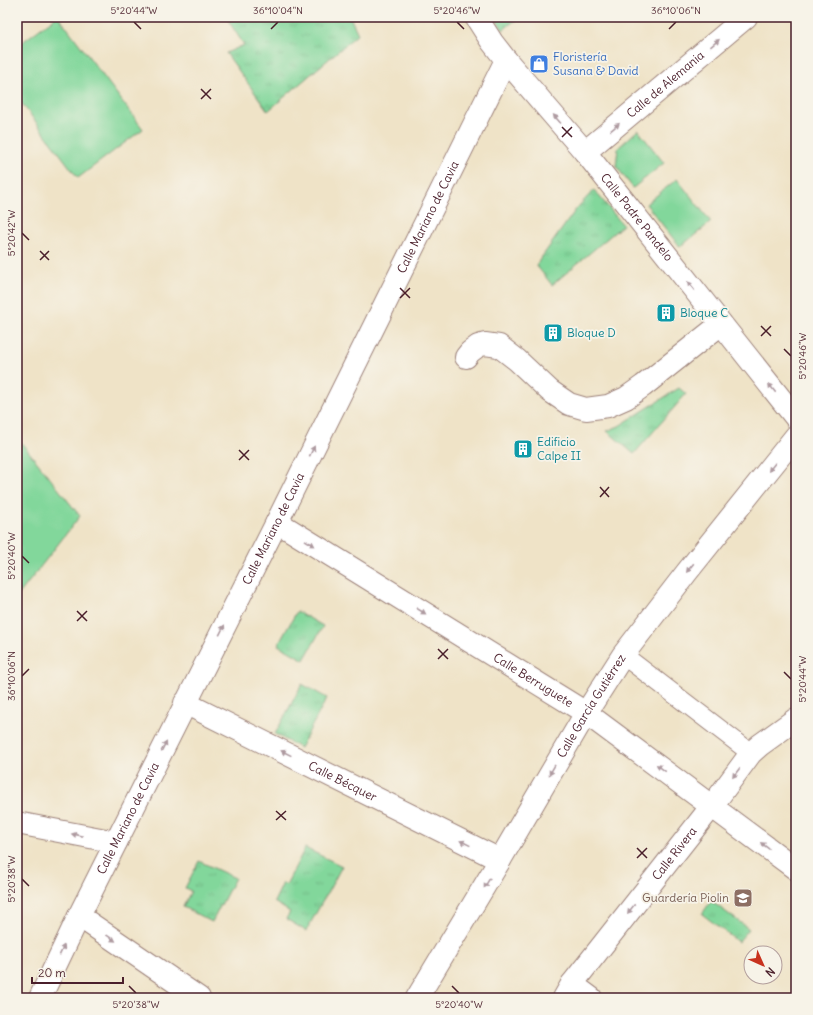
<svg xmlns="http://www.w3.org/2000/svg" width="813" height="1015" font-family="Delius,sans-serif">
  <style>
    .grass { fill: url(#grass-tufts); stroke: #667b63 }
    .garden { fill: #82d79b; stroke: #667b63 }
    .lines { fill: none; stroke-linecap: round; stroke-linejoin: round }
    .pedestrian-casing { stroke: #9c8179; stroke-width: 20 }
    .minor-casing { stroke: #9c8179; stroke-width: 24 }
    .tertiary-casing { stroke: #9c8179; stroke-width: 24 }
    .pedestrian { stroke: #fff; stroke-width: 18 }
    .minor { stroke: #fff; stroke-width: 22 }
    .tertiary { stroke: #fff; stroke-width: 22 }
    .oneway { fill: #ae9aa0 }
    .ticks { fill: none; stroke: #4a1f2b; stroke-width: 1.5 }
    .labels { text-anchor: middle; stroke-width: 3.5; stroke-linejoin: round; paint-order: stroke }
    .shop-label { font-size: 12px; fill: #366cbe; stroke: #f7f3e8; text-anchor: start }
    .street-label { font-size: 12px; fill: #4a1f2b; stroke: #f7f3e8 }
    .culture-label { font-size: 12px; fill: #0d838f; stroke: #f7f3e8; text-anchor: start }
    .education-label { font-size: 12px; fill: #785e54; stroke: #f7f3e8; text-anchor: end }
    .neatline { fill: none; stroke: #4a1f2b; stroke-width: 1.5 }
    .ticks-label { font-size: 10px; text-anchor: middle; fill: #4a1f2b }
  </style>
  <defs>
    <pattern id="grass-tufts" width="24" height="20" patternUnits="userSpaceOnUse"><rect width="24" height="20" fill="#82d79b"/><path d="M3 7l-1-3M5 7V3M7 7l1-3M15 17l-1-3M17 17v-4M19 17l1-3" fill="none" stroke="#72b886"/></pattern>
  </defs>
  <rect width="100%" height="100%" fill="#f7f3e8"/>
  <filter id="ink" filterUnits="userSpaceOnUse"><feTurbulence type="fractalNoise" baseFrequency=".025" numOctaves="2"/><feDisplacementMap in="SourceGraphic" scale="8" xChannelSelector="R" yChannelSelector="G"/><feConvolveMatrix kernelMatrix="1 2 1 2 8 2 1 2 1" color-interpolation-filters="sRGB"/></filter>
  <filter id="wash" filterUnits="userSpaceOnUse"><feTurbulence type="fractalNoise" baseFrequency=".012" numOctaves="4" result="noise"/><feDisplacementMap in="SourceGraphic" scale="16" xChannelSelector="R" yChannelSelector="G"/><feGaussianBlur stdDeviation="0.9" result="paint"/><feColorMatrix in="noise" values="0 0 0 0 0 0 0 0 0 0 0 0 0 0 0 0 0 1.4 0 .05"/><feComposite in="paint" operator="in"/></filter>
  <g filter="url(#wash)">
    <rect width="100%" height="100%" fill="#efe3c7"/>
    <!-- grass -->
    <path class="grass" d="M226,17H350L358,34L268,111L226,53L244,45Z
      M494,17H519L503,30Z
      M594,190L623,225L552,285L536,265L577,208Z
      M679,388L686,394L634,454L607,431L619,426Z
      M297,611L323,626L304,660L278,645Z
      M302,684L327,698L300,748L275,734Z
      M305,848L342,866L329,890L306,931L286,919L290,912L274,902L283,883L286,885Z
      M199,861L235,878L212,922L183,907L191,891L185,888Z
      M711,901L749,929L738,942L702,914Z"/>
    <!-- garden -->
    <path class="garden" d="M56,17H59L143,129L78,178L17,97V46Z
      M638,130L664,163L633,188L616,166L618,148Z
      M677,179L711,222L680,247L646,204Z
      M17,437L80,516L17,597Z"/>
  </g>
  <g filter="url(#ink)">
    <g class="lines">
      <defs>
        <path id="pedestrian" d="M623,655L751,753"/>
        <g id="minor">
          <path id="s1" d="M585,152L746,17"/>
          <path d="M466,357L470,352L478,346L485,344L499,346L517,360L550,391L569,404L586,409L608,406L626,398L643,386L721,324"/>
          <path id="s2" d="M277,522L586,713L796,869"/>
          <path id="s3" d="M185,703L500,860"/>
          <path d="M17,823L116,842"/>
          <path d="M79,916L199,998"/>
          <path d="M572,984L591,998"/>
          <path id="s4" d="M40,998L79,916L277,522L506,60"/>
          <path id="s5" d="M417,998L500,860L586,713L623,655L687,572L796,436"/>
          <path id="s6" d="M564,998L572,984L712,806L751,753L760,745L796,719"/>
        </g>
        <g id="tertiary">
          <path id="s7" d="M476,17L492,42L506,60L585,152L796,418"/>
        </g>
      </defs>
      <!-- pedestrian casing -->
      <use href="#pedestrian" class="pedestrian-casing"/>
      <!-- minor casing -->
      <use href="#minor" class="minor-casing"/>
      <!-- tertiary casing -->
      <use href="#tertiary" class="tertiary-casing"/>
      <!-- pedestrian -->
      <use href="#pedestrian" class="pedestrian"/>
      <!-- minor -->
      <use href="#minor" class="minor"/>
      <!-- tertiary -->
      <use href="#tertiary" class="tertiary"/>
    </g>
    <!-- one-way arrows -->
    <defs><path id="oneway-solid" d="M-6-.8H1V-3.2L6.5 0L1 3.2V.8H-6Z"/></defs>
    <g class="oneway">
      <use href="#oneway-solid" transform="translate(715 43) rotate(-40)"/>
      <use href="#oneway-solid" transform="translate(557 119) rotate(-131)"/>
      <use href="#oneway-solid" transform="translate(615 127) rotate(-40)"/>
      <use href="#oneway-solid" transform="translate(691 286) rotate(-128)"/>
      <use href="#oneway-solid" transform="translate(772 388) rotate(-128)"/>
      <use href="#oneway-solid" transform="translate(312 451) rotate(-64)"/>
      <use href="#oneway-solid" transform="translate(772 467) rotate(129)"/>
      <use href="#oneway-solid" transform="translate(310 543) rotate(32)"/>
      <use href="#oneway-solid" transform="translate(690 568) rotate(129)"/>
      <use href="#oneway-solid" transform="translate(421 611) rotate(32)"/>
      <use href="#oneway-solid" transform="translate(222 630) rotate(-63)"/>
      <use href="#oneway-solid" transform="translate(164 746) rotate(-63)"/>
      <use href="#oneway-solid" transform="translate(286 753) rotate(-154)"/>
      <use href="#oneway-solid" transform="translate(661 768) rotate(-143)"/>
      <use href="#oneway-solid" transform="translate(552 770) rotate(120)"/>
      <use href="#oneway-solid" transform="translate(736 773) rotate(127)"/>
      <use href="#oneway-solid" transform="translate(77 835) rotate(-168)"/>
      <use href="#oneway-solid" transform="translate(465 843) rotate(-154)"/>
      <use href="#oneway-solid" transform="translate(765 846) rotate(-143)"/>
      <use href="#oneway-solid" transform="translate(487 883) rotate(121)"/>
      <use href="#oneway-solid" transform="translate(631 909) rotate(128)"/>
      <use href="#oneway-solid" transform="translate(111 938) rotate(34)"/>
      <use href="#oneway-solid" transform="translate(62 950) rotate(-65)"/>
    </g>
  </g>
  <!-- ticks -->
  <path class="ticks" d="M134,22L141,29M457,22L464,29M271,29L278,22M669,29L676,22M201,89L211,99M201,99L211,89M562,127L572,137M562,137L572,127M22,233L29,240M40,251L49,260M40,260L49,251M400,288L410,298M400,298L410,288M761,326L771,336M761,336L771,326M784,349L791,356M239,450L249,460M239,460L249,450M600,487L609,497M600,497L609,487M22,556L29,563M77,611L87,621M77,621L87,611M438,649L448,659M438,659L448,649M784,672L791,679M22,676L29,669M276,811L286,820M276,820L286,811M637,848L647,858M637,858L647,848M22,879L29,886M129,986L136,993M452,986L459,993"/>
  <!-- icons -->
  <defs>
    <symbol id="shop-square" viewBox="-11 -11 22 22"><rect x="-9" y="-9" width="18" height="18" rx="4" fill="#3f7fe0" stroke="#f7f3e8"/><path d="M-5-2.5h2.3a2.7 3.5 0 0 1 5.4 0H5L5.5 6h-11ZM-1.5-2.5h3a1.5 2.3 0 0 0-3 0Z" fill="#fff"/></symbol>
    <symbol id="building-square" viewBox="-11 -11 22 22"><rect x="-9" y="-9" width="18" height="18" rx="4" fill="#0f9aa8" stroke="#f7f3e8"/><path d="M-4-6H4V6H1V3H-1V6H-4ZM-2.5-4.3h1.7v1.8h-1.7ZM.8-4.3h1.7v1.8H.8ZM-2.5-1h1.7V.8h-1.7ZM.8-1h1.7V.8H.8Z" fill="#fff"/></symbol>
    <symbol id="school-square" viewBox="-11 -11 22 22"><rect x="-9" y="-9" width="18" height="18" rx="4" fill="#8d6e63" stroke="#f7f3e8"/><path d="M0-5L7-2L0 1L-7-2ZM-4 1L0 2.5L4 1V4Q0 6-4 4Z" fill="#fff"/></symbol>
  </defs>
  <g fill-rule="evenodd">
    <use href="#shop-square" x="528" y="53" width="22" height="22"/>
    <use href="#building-square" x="655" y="302" width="22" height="22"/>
    <use href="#building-square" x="542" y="322" width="22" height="22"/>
    <use href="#building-square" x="512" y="438" width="22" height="22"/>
    <use href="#school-square" x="732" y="887" width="22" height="22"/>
  </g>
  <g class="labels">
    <!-- shop labels -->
    <g class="shop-label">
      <text x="553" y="61">Floristería<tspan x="553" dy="14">Susana &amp; David</tspan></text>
    </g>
    <!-- street labels -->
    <g class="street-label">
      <text dy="4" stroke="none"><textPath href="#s1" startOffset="105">Calle de Alemania</textPath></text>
      <text dy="4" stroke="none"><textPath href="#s7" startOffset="257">Calle Padre Pandelo</textPath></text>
      <text dy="4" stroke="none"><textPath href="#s4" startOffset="872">Calle Mariano de Cavia</textPath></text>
      <text dy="4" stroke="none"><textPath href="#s4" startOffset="524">Calle Mariano de Cavia</textPath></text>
      <text dy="4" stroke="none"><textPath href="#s2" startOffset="301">Calle Berruguete</textPath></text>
      <text dy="4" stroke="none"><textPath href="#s5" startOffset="340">Calle García Gutiérrez</textPath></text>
      <text dy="4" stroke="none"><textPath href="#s3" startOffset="176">Calle Bécquer</textPath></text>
      <text dy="4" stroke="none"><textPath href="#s4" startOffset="200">Calle Mariano de Cavia</textPath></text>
      <text dy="4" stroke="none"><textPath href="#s6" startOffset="182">Calle Rivera</textPath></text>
    </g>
    <!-- culture labels -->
    <g class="culture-label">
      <text x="680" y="317">Bloque C</text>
      <text x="567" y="337">Bloque D</text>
      <text x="537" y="446">Edificio<tspan x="537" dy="14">Calpe II</tspan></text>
    </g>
    <!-- education labels -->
    <g class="education-label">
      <text x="729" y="902">Guardería Piolin</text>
    </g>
  </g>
  <!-- margin -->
  <rect width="813" height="1015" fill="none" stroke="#f7f3e8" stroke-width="44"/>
  <!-- north arrow -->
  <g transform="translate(763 965) rotate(135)"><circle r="19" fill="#f7f3e8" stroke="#b29e9c"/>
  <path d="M0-3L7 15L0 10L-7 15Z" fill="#c8321e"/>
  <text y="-6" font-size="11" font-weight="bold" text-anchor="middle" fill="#4a1f2b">N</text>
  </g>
  <!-- scale -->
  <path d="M32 977v6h91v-6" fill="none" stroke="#4a1f2b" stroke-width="2"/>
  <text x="38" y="977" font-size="12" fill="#4a1f2b" stroke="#f7f3e8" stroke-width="3" paint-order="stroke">20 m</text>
  <rect x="22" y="22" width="769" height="971" class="neatline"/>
  <g class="ticks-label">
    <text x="134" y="14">5°20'44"W</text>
    <text x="278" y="14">36°10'04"N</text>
    <text x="457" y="14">5°20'46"W</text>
    <text x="676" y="14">36°10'06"N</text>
    <text transform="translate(11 233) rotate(-90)" y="4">5°20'42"W</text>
    <text transform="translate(802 356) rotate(-90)" y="4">5°20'46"W</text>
    <text transform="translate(11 556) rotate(-90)" y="4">5°20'40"W</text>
    <text transform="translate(11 676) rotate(-90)" y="4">36°10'06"N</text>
    <text transform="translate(802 679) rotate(-90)" y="4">5°20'44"W</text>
    <text transform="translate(11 879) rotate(-90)" y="4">5°20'38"W</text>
    <text x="136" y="1008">5°20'38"W</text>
    <text x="459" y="1008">5°20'40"W</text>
  </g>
</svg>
